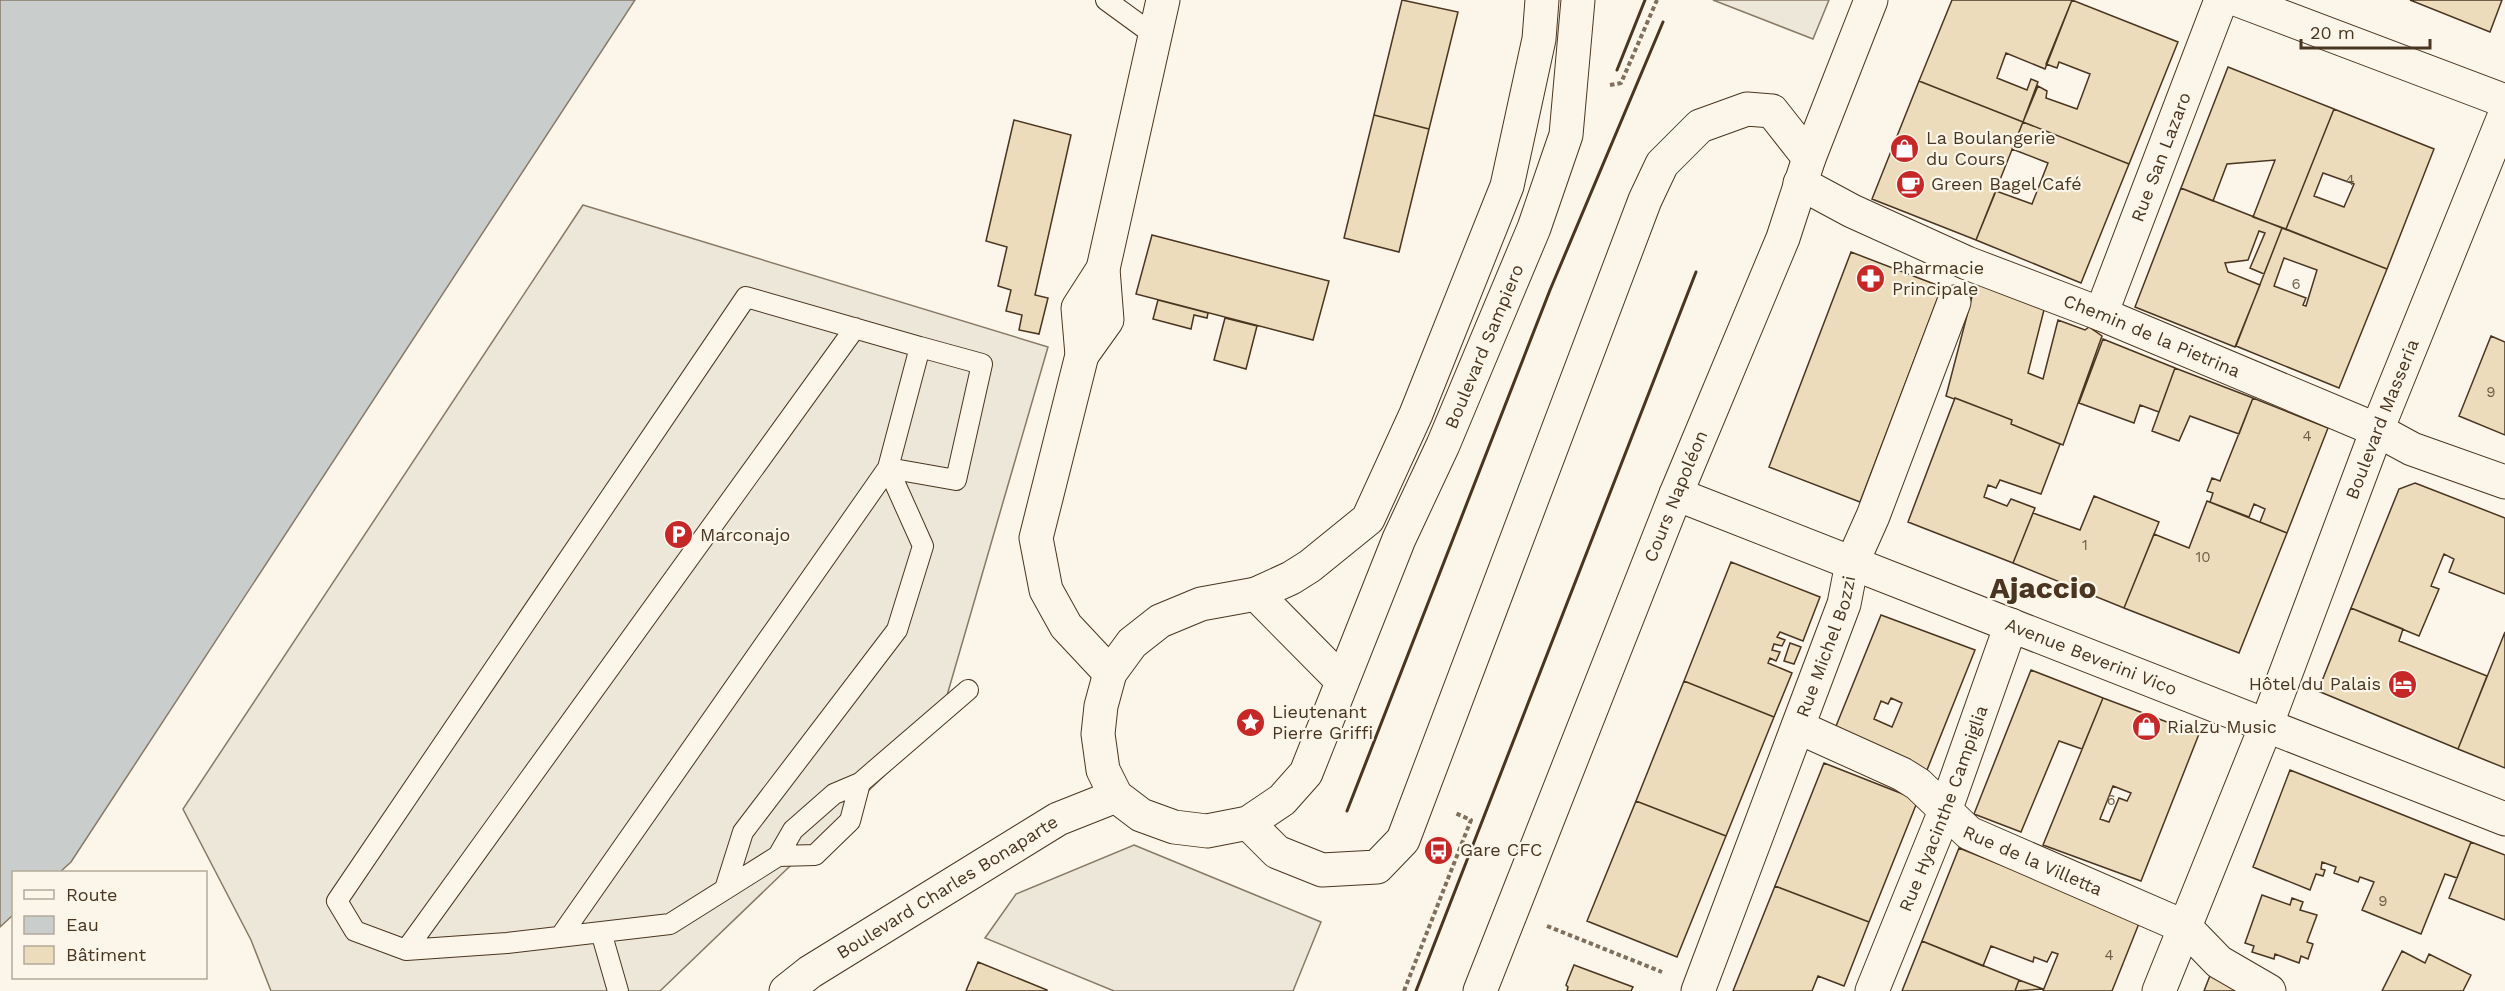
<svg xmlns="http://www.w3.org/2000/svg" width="2505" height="991" font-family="'Work Sans',sans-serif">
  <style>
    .parking { fill: #ede7d9; stroke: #887966; stroke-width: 1.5 }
    .water { fill: #c9cecd; stroke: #887966; stroke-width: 1.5 }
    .building { fill: #ecdcbc; stroke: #4a3520; stroke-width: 1.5; fill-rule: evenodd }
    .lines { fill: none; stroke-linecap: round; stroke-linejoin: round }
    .lane-casing { stroke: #4a3520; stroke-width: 22 }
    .street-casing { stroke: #4a3520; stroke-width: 35 }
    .secondary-casing { stroke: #4a3520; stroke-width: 35 }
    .primary-casing { stroke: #4a3520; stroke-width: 35 }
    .path { stroke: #7f6f5c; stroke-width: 4; stroke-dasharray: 4.5 3; stroke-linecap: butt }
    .lane { stroke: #fbf6e9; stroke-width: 20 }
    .street { stroke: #fbf6e9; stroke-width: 33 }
    .secondary { stroke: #fbf6e9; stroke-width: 33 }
    .primary { stroke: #fbf6e9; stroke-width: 33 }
    .wall { stroke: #4a3520; stroke-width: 3 }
    .labels { text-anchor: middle; stroke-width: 4.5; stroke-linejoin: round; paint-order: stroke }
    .number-label { font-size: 15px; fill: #725f47 }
    .poi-label { font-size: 18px; fill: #4a3520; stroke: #fbf6e9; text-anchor: start }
    .street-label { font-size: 18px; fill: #4a3520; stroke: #fbf6e9 }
    .town-label { font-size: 30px; font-weight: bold; fill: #4a3520; stroke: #fbf6e9 }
  </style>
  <rect width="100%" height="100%" fill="#fbf6e9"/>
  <!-- parking -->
  <path class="parking" d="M1713,0H1829L1813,39Z
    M583,205L1048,347L939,723L660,991H271L251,940L183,809Z
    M1134,845L1321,922L1293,991H1114L985,938L1016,894Z"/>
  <!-- water -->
  <path class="water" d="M0,0H635L71,862L60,872H14L13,915L0,927Z"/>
  <!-- building -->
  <path class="building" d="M1402,0L1458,12L1429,129L1374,115Z
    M1952,0H2072L2045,69L2006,53L1997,78L2027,90L2031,79L2038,82L2023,122L1919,81Z
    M2072,0L2178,42L2129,164L2023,122L2038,86L2047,91L2046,98L2077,109L2090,74L2059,62L2057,68L2046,64Z
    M2410,0H2502L2490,32Z
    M2228,67L2334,109L2286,229L2253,217L2275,160L2227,164L2213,201L2181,188Z
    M1919,81L2023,122L1976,240L1872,199Z
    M2334,109L2434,149L2387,269L2286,229ZM2323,173L2354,184L2344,207L2314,196Z
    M1374,115L1429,129L1399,252L1344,238Z
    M1014,120L1071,135L1035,295L1048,298L1039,334L1019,330L1022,315L1006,311L1011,290L998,286L1007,247L986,241Z
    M2023,122L2129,164L2081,283L1976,240L1996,191L2032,204L2048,163L2012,149Z
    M2181,188L2282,228L2264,274L2250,268L2265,233L2259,231L2248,260L2225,263L2228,272L2260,285L2235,347L2135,307Z
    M2282,228L2387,269L2339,388L2236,346ZM2284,258L2317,270L2306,306L2303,305L2306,298L2274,286Z
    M1152,235L1329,281L1313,340L1136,294Z
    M1851,252L1942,287L1860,502L1769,467Z
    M1976,281L2045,306L2028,373L2043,379L2058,320L2085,330L2089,327L2102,336L2063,445L2011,424L2012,420L1955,398L1954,399L1946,396Z
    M1158,300L1208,313L1207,318L1194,315L1191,329L1153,319Z
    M1225,318L1257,326L1246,369L1214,360Z
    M2491,336L2505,342V435L2459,416Z
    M2103,339L2175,368L2159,412L2140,405L2134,423L2079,403Z
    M2175,368L2253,398L2239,434L2190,416L2179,441L2152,431Z
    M1955,398L2012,420L2011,424L2060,444L2041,494L2000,480L1996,488L1988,485L1984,497L2007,506L2011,499L2035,508L2013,563L1908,522Z
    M2253,398L2328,428L2287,533L2260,522L2265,509L2254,504L2249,517L2210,502L2213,493L2207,491L2212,478L2220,481Z
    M2415,483L2505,518V594L2449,572L2454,559L2444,554L2431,586L2439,589L2419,636L2351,608L2399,489Z
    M2094,496L2159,522L2124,608L2013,563L2033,513L2080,530Z
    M2207,501L2287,533L2239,653L2124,608L2154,534L2189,548Z
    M1731,562L1820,597L1803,641L1780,632L1777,637L1785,640L1782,646L1774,644L1772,650L1780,652L1776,661L1770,658L1768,663L1792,673L1774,717L1684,681Z
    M2351,608L2403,629L2399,641L2487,676L2458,749L2318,691Z
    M1881,615L1975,650L1927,770L1832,736ZM1891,698L1902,703L1892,727L1874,719L1881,701L1888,704Z
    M2505,632V768L2458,749Z
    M1790,643L1801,647L1794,664L1784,661Z
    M2031,670L2103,698L2082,749L2059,741L2021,832L1974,814Z
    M1684,681L1774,717L1726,836L1636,801Z
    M2103,698L2199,734L2141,881L2043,845ZM2113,786L2131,793L2127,801L2119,798L2109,822L2100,819Z
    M1824,763L1918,800L1869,922L1775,886Z
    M2290,770L2471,842L2457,878L2445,874L2421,934L2362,910L2374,882L2360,877L2358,882L2334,873L2336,867L2322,862L2321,869L2325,870L2323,876L2316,874L2310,890L2253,867Z
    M1636,801L1726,836L1677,957L1587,921Z
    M2471,842L2505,855V920L2449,898Z
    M1959,848L2140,921L2112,991H2043L2058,954L2052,952L2047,962L2034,957L2033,962L1991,946L1983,966L1922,941Z
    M1775,886L1869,922L1844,986L1818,976L1812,991H1733Z
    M2262,895L2290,905L2292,898L2303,902L2300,910L2317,915L2307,942L2313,944L2308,959L2301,956L2299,963L2275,954L2274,959L2252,952L2254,946L2245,943Z
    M1922,941L2019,980L2015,991H1902Z
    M2402,951L2425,963L2429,954L2471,975L2463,991H2382Z
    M978,962L1047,990V991H966Z
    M1574,965L1633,987L1631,991H1567L1568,987L1566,985Z
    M2211,973L2241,991H2204Z
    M2019,980L2043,989L2015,991Z"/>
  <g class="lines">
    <defs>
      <path id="lane" d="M1106,0L1154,35
        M888,468L956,480L982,364L920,347
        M778,856L815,855L850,821L860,783
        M725,889L743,832L897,630L923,546L888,468
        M601,932L618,991
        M560,937L888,468L920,347L746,297L337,901L355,931L406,950L507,943L670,924L778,856L793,830L834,794L860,783L968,690
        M406,950L855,328"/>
      <g id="street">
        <path d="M2238,0L2505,101"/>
        <path id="s1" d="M1800,183L1852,211L1967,263L2101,314L2377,430L2412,449L2505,482"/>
        <path d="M1103,269L1078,308L1082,355L1036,538L1046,590L1066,626L1110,673"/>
        <path id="s2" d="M2101,314L2221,0"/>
        <path d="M1082,355L1107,320L1103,269L1163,0"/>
        <path id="s3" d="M2266,726L2377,430L2505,114"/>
        <path id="s4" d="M1798,727L1902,774L1918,784L1969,833L2185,927L2219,962L2269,991"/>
        <path id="s5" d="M1698,991L1844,604L1852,563L1873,516L1954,302"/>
        <path id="s6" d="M1872,991L1945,811L2011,625"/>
      </g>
      <g id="secondary">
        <path id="s7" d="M1676,494L2505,819"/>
        <path d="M1248,823L1277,852L1322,870L1377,867L1403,840L1645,200L1662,164L1700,126L1747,109L1772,111L1809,158"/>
        <path d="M2159,991L2266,726"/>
      </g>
      <g id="primary">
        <path id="s8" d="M1542,0L1539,39L1507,186L1416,414L1368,519L1310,566L1291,578L1256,594L1201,604L1160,621L1132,643L1110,673L1101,706L1098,734L1103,770L1116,796L1141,815L1174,827L1207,831L1248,823L1282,800L1306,773L1399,539L1443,445L1534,228L1566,135L1578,0"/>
        <path d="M1256,594L1342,681"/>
        <path id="s9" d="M786,991L810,972L1058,819L1116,796"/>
        <path id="s10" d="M1480,991L1676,494L1783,238L1809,158L1871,0"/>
      </g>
    </defs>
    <!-- lane casing -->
    <use href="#lane" class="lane-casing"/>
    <!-- street casing -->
    <use href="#street" class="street-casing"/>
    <!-- secondary casing -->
    <use href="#secondary" class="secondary-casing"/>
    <!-- primary casing -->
    <use href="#primary" class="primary-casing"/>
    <!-- path -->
    <path class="path" d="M1610,85L1621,83L1657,0
      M1547,926L1662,972
      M1404,991L1471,820L1455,813"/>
    <!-- lane -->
    <use href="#lane" class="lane"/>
    <!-- street -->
    <use href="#street" class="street"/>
    <!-- secondary -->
    <use href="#secondary" class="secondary"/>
    <!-- primary -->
    <use href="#primary" class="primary"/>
    <!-- wall -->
    <path class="wall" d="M1617,70L1645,0
      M1347,811L1550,290L1663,22
      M1416,991L1696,272"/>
  </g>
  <!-- icons -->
  <defs>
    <symbol id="shop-disc" viewBox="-11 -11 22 22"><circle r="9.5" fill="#c62828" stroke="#fbf6e9"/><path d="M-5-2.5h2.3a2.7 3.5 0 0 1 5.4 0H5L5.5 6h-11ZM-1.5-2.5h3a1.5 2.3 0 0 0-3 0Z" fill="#fff"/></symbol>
    <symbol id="cafe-disc" viewBox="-11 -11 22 22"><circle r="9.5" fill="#c62828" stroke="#fbf6e9"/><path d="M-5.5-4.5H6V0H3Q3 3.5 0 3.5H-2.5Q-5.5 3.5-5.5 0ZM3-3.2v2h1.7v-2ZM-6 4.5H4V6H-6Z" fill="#fff"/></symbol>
    <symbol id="pharmacy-disc" viewBox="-11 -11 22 22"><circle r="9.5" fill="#c62828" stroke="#fbf6e9"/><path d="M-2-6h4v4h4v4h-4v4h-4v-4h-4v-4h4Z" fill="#fff"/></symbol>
    <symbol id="parking-disc" viewBox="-11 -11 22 22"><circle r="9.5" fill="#c62828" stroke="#fbf6e9"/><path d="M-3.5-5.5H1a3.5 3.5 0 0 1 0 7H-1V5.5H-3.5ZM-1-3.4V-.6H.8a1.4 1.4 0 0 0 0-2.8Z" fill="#fff"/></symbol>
    <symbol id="hotel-disc" viewBox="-11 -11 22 22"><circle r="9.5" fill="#c62828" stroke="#fbf6e9"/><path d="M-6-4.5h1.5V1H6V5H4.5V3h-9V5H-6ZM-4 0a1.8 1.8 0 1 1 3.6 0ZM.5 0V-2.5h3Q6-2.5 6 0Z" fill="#fff"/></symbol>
    <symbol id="sight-disc" viewBox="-11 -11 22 22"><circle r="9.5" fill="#c62828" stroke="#fbf6e9"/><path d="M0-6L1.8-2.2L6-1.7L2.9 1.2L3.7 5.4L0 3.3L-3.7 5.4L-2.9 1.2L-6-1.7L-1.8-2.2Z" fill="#fff"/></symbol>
    <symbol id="bus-disc" viewBox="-11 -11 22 22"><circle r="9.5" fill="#c62828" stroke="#fbf6e9"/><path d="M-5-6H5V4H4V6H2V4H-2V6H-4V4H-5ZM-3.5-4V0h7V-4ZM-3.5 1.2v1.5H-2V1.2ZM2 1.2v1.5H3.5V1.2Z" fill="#fff"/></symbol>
  </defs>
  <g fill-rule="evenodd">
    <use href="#shop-disc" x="1888" y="132" width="33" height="33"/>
    <use href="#cafe-disc" x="1894" y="168" width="33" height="33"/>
    <use href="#pharmacy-disc" x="1854" y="262" width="33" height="33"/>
    <use href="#parking-disc" x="662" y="518" width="33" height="33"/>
    <use href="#hotel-disc" x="2386" y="668" width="33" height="33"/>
    <use href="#sight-disc" x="1234" y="706" width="33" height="33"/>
    <use href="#shop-disc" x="2130" y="710" width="33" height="33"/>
    <use href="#bus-disc" x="1422" y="834" width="33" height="33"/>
  </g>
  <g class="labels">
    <!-- number labels -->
    <g class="number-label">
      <text x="2350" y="185">4</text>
      <text x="2296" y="289">6</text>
      <text x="2491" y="397">9</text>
      <text x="2307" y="441">4</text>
      <text x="2085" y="550">1</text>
      <text x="2203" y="562">10</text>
      <text x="2111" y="805">6</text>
      <text x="2383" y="906">9</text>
      <text x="2109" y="960">4</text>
    </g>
    <!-- poi labels -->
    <g class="poi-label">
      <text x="1926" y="144">La Boulangerie<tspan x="1926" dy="21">du Cours</tspan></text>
      <text x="1931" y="190">Green Bagel Café</text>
      <text x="1892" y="274">Pharmacie<tspan x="1892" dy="21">Principale</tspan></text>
      <text x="700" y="541">Marconajo</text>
      <text x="2381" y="690" text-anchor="end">Hôtel du Palais</text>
      <text x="1272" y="718">Lieutenant<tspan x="1272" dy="21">Pierre Griffi</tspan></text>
      <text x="2167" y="733">Rialzu Music</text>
      <text x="1460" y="856">Gare CFC</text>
    </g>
    <!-- street labels -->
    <g class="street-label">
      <text dy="6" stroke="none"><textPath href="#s2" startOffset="168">Rue San Lazaro</textPath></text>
      <text dy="6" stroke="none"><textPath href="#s1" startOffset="384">Chemin de la Pietrina</textPath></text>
      <text dy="6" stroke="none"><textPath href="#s8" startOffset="1668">Boulevard Sampiero</textPath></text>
      <text dy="6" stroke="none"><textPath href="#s3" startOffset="328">Boulevard Masseria</textPath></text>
      <text dy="6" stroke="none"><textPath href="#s10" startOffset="532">Cours Napoléon</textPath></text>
      <text dy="6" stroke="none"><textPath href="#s5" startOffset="368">Rue Michel Bozzi</textPath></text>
      <text dy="6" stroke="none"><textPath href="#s7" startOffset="446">Avenue Beverini Vico</textPath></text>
      <text dy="6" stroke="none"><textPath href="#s6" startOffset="196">Rue Hyacinthe Campiglia</textPath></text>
      <text dy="6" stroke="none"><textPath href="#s4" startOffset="273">Rue de la Villetta</textPath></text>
      <text dy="6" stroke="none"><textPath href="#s9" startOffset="192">Boulevard Charles Bonaparte</textPath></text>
    </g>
    <!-- town labels -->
    <g class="town-label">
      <text x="2043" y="598">Ajaccio</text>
    </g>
  </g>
  <!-- legend -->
  <rect x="12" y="871" width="195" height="108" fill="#fbf6e9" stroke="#b4a999" stroke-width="1.5"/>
  <rect x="24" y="890" width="30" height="9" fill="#fbf6e9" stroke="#b4a999" stroke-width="1.5"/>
  <text x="66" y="901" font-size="18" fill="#4a3520">Route</text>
  <rect x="24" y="916" width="30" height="18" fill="#c9cecd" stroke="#b4a999" stroke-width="1.5"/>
  <text x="66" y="931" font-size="18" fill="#4a3520">Eau</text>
  <rect x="24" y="946" width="30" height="18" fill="#ecdcbc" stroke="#b4a999" stroke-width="1.5"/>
  <text x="66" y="961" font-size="18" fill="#4a3520">Bâtiment</text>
  <!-- scale -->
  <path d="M2301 39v9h129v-9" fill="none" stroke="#4a3520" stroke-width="3"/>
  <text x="2310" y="39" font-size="18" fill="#4a3520" stroke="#fbf6e9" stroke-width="4.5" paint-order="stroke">20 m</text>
</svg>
